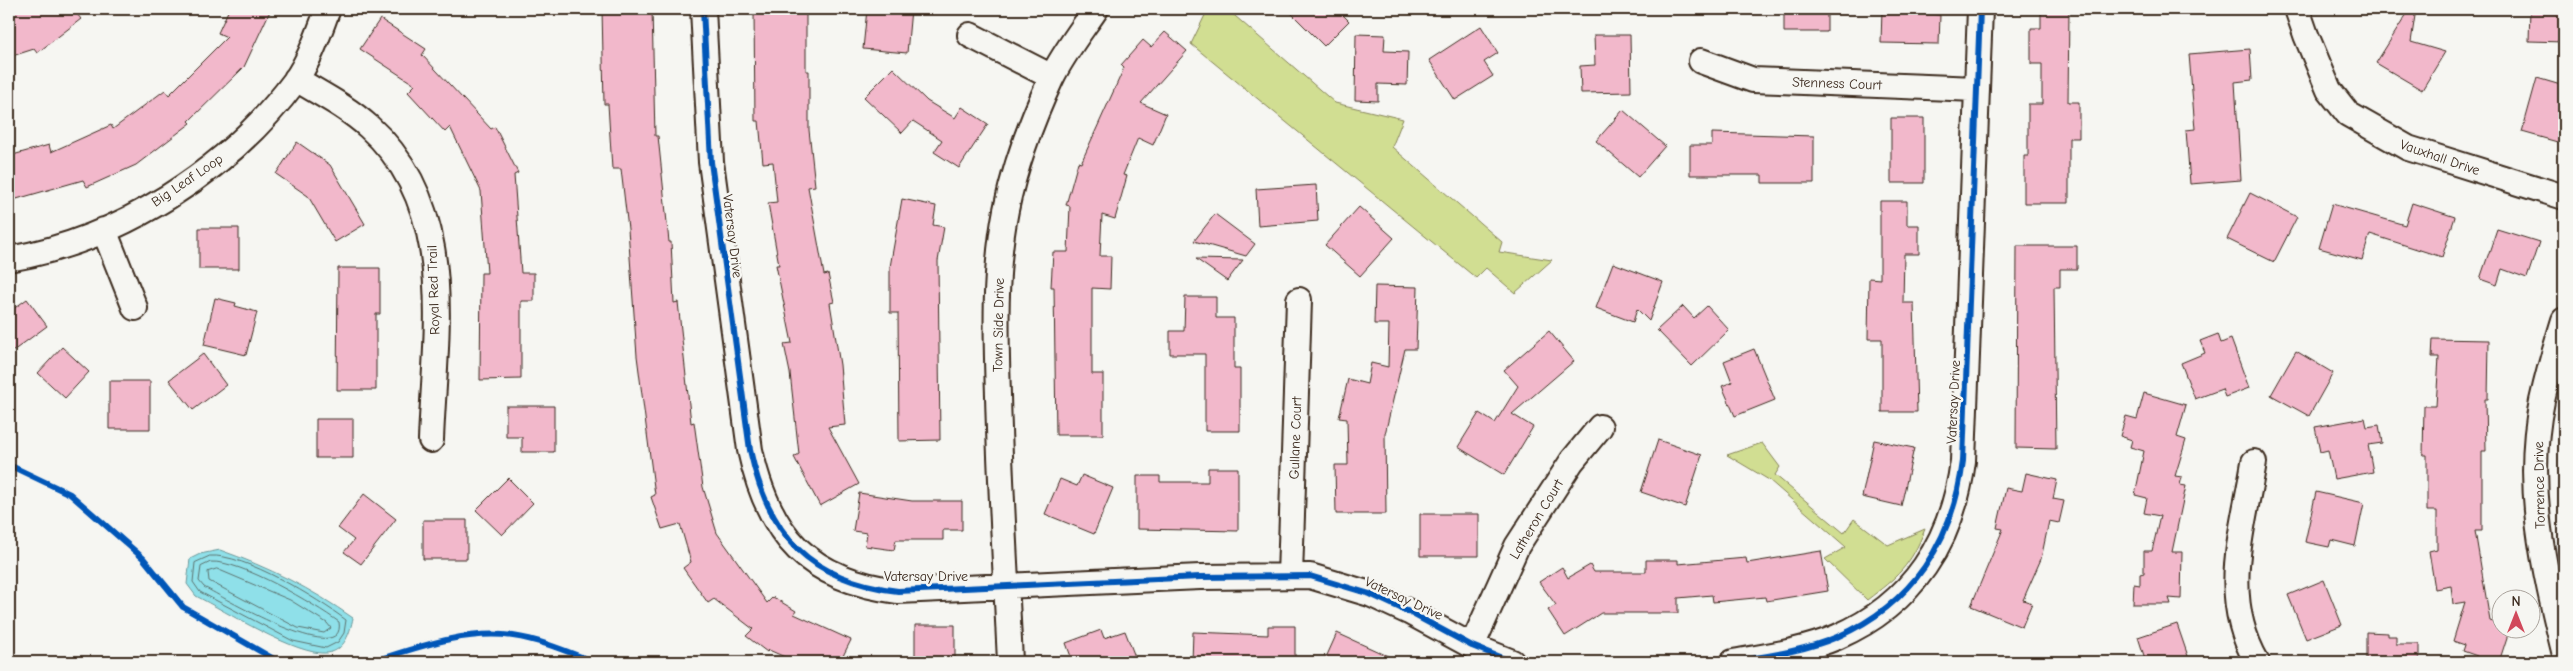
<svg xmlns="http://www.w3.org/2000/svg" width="2573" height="671" font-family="'Comic Neue',sans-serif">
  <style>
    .green { fill: #d1de92; stroke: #868458 }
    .water { fill: #8fe0e9; stroke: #6d9798 }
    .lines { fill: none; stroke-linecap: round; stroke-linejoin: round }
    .shore { stroke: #5d736f; stroke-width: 1 }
    .building { fill: #f2b8cb; stroke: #3b2a1e }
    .minor-casing { stroke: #3b2a1e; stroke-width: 28 }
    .minor { stroke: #f6f6f2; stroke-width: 24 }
    .cycleway-casing { stroke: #f6f6f2; stroke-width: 9 }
    .cycleway { stroke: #0057b8; stroke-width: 6 }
    .labels { text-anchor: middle; stroke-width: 5; stroke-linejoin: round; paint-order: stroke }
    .street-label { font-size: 14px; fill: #3b2a1e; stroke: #f6f6f2 }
  </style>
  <rect width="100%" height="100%" fill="#f6f6f2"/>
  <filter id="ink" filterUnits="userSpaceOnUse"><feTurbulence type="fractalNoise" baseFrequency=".02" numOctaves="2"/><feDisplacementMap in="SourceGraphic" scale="10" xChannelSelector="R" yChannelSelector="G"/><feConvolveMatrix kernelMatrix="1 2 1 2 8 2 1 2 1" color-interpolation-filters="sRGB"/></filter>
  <g filter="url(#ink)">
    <!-- green -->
    <path class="green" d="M1208,9H1227L1335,103L1403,119L1392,147L1502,242L1499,252L1552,260L1515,293L1486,268L1476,278L1191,44Z
      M1762,443L1780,467L1775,475L1844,533L1854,519L1888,545L1925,529C1911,566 1897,577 1867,600L1825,559L1846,547L1769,480L1727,455Z"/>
    <!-- water -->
    <path class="water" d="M220,550C268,567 312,589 353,618C350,632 345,651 327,653C297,656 225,611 196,596L187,584L190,559L200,554Z"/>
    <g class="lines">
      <!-- shore -->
      <path class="shore" d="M210,556C244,553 318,599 346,620L344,633L338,642L326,648L293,641L200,592L193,582L195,563Z
        M211,562C241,560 314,604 339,622C347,671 219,595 204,587L199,581L201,567Z
        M217,569L290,600L327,623L331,628L324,633L298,628L209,581L208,572Z"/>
    </g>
    <!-- building -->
    <path class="building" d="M9,9H73L81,19L37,53L34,49L9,57Z
      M229,9H271L244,67L189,121L191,123L136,165L87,187L83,180L13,200L9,183V156L49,145L51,152L111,125L113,129L165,90L169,95L227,37L218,33Z
      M602,9H652L655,136H658L669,242H671L674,303L678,302L691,423L694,422L703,487L717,533L767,603L773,597L796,611L794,614L851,640L840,662H796L769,650L767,652L746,636L753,629L714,599L708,603L683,568L691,562L680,524L662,529L651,497L655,495L637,356L628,229L621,169H612L608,104H604Z
      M867,9H911L907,53L863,49Z
      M1287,9H1337L1349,21L1324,46Z
      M1784,9H1827V32H1784Z
      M1882,9H1928L1927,14L1940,15L1939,44L1881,43Z
      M2041,9H2069L2068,102H2079V138H2069V203H2024V156H2028V104H2042V64H2031V28H2041Z
      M2410,9H2416L2411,42L2445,52L2422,90L2376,63Z
      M2530,9H2564V42L2529,41Z
      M754,11H806V71H809V130L815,186L808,187L824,275L828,274L834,302L830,303L840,365L845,425L828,427L859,484L820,506L794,457L799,454L790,373L784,344L792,343L776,265H779L768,203L777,202L773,162L763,163L759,121H755Z
      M380,19L426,49L422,55L491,129L495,127L518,173L514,175L521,273H534V301H521V379L480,380L481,273H487L481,191L450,127L445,132L408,92L415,85L360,49Z
      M1481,26L1498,53L1484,62L1493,76L1455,100L1429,60Z
      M1165,32L1187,51L1141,103L1166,114L1153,145L1138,138L1123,175L1127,176L1115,219L1102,215L1100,256H1111L1110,289L1092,288V374H1103V435H1056L1054,287H1051L1053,252H1068L1070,206L1066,205L1078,162L1081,163L1124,68L1121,65L1143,40L1151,47Z
      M1356,34L1385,35L1384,51L1408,52L1407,85L1378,84V101L1355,100Z
      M1594,35H1630L1631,92L1581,93L1580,66L1595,65Z
      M2250,49L2252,80L2235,82L2241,180L2190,184L2186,130L2195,129L2189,54Z
      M893,68L927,101L955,118L962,107L988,124L959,168L934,152L942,140L913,121L902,133L864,97Z
      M2537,78L2564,86V133L2561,143L2522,132Z
      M1623,110L1665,146L1638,177L1596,141Z
      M1891,118H1924V183H1891Z
      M1712,133L1814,136V183H1762V175H1690V145H1712Z
      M297,142L330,165L365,224L335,242L308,196L276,174Z
      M1316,185L1318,221L1258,226L1256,189Z
      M2250,193L2297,217L2274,262L2227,239Z
      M902,199L936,206L933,225L944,227L938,261L940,440L899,441L898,313H890V267Z
      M1880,201H1907V225H1919V254H1904L1903,303H1914L1917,412H1882V339H1868L1869,278L1880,279Z
      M2412,203L2455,217L2442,257L2370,234L2362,260L2319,248L2332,204L2405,225Z
      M1359,207L1394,238L1360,276L1325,245Z
      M1215,214L1255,244L1246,256L1194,241Z
      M199,228H239V269H199Z
      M2497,229L2539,242L2527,278L2502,269L2497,285L2480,279Z
      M2017,246H2077V269H2060V287H2054L2056,449L2016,448Z
      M1196,259L1243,260L1227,281Z
      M1613,263L1663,282L1649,321L1637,309L1633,322L1596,308Z
      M338,268H380V314H376V390H337Z
      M1375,286L1418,287L1416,349H1405L1385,434L1386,514H1336L1335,465H1348L1347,419L1339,418L1348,379L1367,384L1371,363L1388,367L1389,324H1374Z
      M1185,297H1216V318H1234V369H1240V431H1205V354H1170V331H1184Z
      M215,298L236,303L235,306L257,312L246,355L204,345Z
      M27,299L47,326L9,354V312Z
      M1683,306L1694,318L1707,306L1729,330L1692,366L1657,330Z
      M1549,331L1574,361L1512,414L1533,427L1504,475L1458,447L1479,413L1495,423L1518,386L1504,370Z
      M2218,334L2221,343L2231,339L2249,388L2225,397L2222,389L2195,399L2181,363L2205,353L2200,341Z
      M2433,339L2489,340L2488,399H2485L2486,451H2482V531H2475L2490,621L2500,624V628H2510L2499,662H2475L2477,656L2463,651L2465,645L2453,641L2465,602L2453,604L2451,586L2435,589L2429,551L2437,549V511H2427V455H2423L2424,406H2436L2439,357H2432Z
      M62,347L89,372L65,398L38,373Z
      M1754,349L1775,400L1735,416L1722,386L1732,382L1724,361Z
      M2296,351L2333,373L2309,416L2271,395Z
      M203,354L226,385L193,410L169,380Z
      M109,381H150V429H109Z
      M2144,393L2186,405L2177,437L2186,440L2175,476L2182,477L2180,485L2186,486L2172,552H2182L2181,599L2169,598L2171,604H2133L2134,584L2140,585V574L2144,573V551H2152L2160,516L2144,513L2147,498L2135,495L2144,451L2130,447L2132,440L2120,436L2126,416L2137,419Z
      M506,406H554V452H522V437H506Z
      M2365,418L2367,427L2379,425L2382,443L2368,445L2373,472L2334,479L2328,450L2320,452L2315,427Z
      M316,419H353V458H316Z
      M1658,440L1702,455L1685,507L1641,492Z
      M1874,440L1914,448L1901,506L1862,497Z
      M1208,468H1238V531L1137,529V476H1160V482H1208Z
      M2026,473L2057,480L2053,499L2064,501L2059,523L2049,521L2041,559L2023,600L2032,603L2022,627L1971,606L2003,529L1997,528L2006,488L2022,491Z
      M1082,475L1113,488L1094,534L1045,514L1060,479L1077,486Z
      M508,478L533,503L502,535L476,510Z
      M2316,492L2364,503L2355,546L2331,540L2329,547L2305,542Z
      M859,493L912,501H962V530H943V540H896L894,550L865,546L867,533L853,531Z
      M364,494L396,519L361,564L344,552L354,540L338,528Z
      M1420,514H1479V556H1420Z
      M423,520H467V559H423Z
      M1821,551L1828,591L1766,601L1765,597L1713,602L1712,595L1678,598V613H1601L1565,636L1548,610L1556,605L1539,582L1562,567L1568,578L1590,565L1594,572H1646V560H1678V564L1746,558L1747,563Z
      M2324,580L2342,625L2306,639L2288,595Z
      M2177,624L2190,662H2146L2138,637Z
      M915,625H955V662H915Z
      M1268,626H1295V662H1192L1193,632L1268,635Z
      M1101,630L1104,638L1125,631L1137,662H1073L1066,643Z
      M2366,632L2388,633V636H2396V644H2419V662H2366Z
      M1337,633L1401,662H1324Z"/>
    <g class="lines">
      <defs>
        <path id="minor" d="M703,9L711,162L750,450C769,537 809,580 898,591L1200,577L1310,576L1370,594L1409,612L1472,646L1512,662
          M2297,9L2306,35L2329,90L2348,114L2408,148L2564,197
          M970,35L1052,77
          M1701,61L1753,80L1976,89
          M296,79C321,94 347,107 369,127C459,208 435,332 431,440
          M104,230L135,308
          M9,259C120,240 228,171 295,81C310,60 319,32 328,9
          M2564,320C2556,346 2548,374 2542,401C2524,485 2544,569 2564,651
          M2254,462C2243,532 2219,596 2257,662
          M1290,576L1299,300
          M1472,646L1517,546L1572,461L1600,427
          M1010,662C1006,573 1000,484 998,395C996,333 994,271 1006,210C1015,165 1032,120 1051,79C1063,54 1081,31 1096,9
          M1733,662C1767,656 1804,651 1837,637C1913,604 1953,541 1963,461L1980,9"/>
      </defs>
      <!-- minor casing -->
      <use href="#minor" class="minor-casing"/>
      <!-- minor -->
      <use href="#minor" class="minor"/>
      <defs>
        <path id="cycleway" d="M703,9L711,162L750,450C769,537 809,580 898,591L1200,577L1310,576L1370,594L1409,612L1472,646L1512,662
          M9,465L70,494L143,558L183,607L279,662
          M371,662C416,648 465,629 513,636C541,640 568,652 594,662
          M1733,662C1767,656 1804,651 1837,637C1913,604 1953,541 1963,461L1980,9"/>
      </defs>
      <!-- cycleway casing -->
      <use href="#cycleway" class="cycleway-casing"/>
      <!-- cycleway -->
      <use href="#cycleway" class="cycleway"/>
    </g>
  </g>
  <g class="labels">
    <!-- street labels -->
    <g class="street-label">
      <text transform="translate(1837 83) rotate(2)" y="5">Stenness Court</text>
      <text transform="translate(2440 157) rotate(19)" y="5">Vauxhall Drive</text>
      <text transform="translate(187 180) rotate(-34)" y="5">Big Leaf Loop</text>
      <text transform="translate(733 236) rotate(83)" y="5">Vatersay Drive</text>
      <text transform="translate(433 290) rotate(-92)" y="5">Royal Red Trail</text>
      <text transform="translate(998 325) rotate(-89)" y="5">Town Side Drive</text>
      <text transform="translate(1953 402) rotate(-87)" y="5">Vatersay Drive</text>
      <text transform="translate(1295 438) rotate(-88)" y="5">Gullane Court</text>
      <text transform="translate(2539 485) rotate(-91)" y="5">Torrence Drive</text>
      <text transform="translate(1536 519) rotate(-59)" y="5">Latheron Court</text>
      <text x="926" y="581">Vatersay Drive</text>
      <text transform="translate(1404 598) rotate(25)" y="5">Vatersay Drive</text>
    </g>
  </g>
  <!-- margin -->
  <rect width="2573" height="671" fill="none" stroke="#f6f6f2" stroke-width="30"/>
  <rect x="15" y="15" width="2543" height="641" fill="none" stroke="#3b2a1e" stroke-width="2" filter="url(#ink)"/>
  <!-- north arrow -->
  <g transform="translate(2516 614)"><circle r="24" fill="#f6f6f2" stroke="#aba49d"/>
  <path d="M0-4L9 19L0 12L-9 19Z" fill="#d1495b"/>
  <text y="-8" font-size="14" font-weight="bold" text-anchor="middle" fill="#3b2a1e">N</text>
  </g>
</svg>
